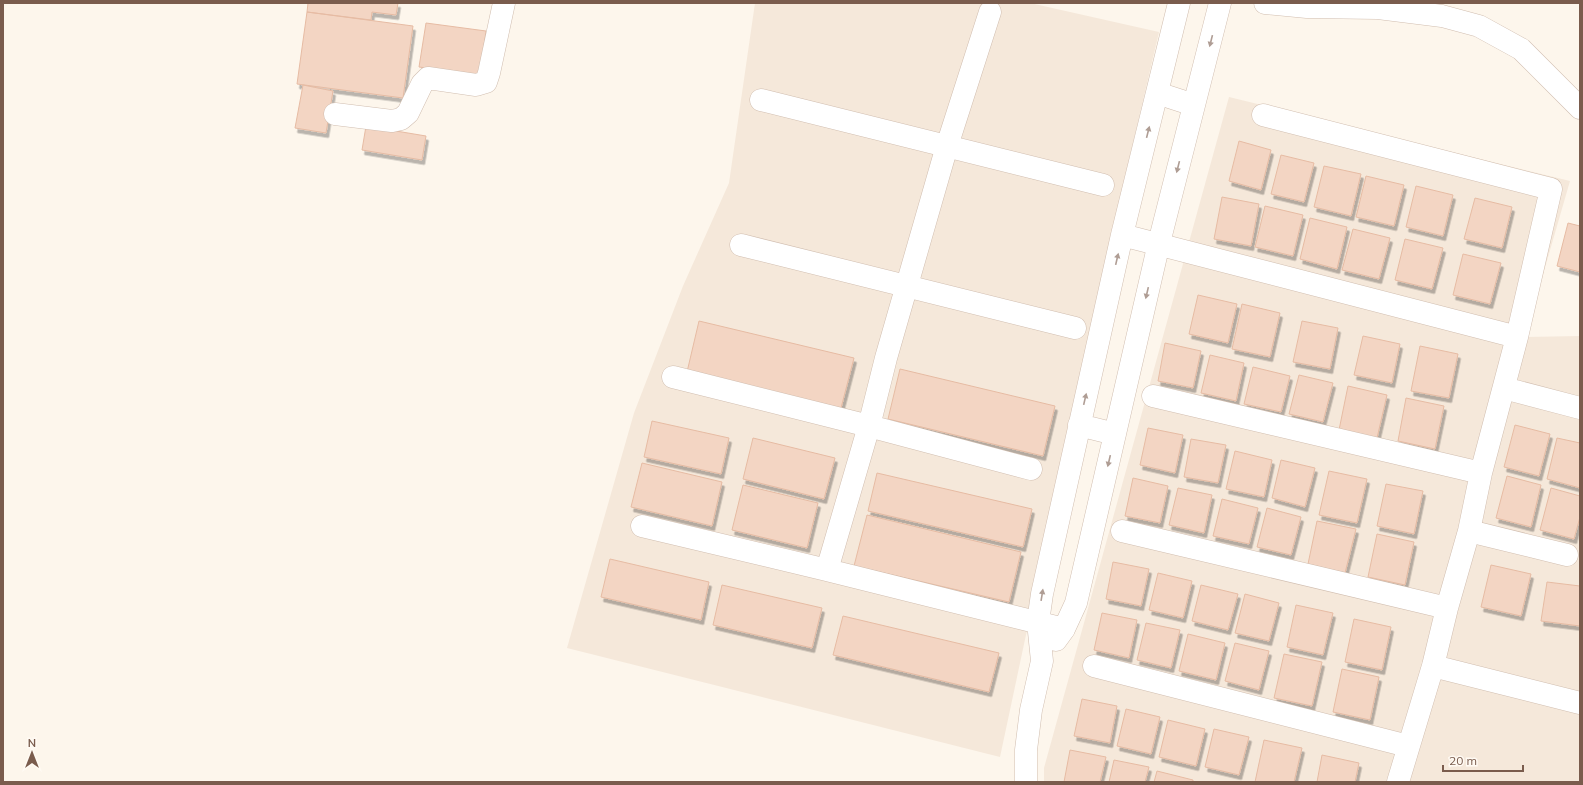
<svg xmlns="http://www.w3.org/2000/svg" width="1583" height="785" font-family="Mulish,sans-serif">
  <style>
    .residential { fill: #f5e8da }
    .building { fill: #f3d5c3; stroke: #e6bba3; filter: url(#shadow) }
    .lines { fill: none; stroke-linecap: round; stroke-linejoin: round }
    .minor-casing { stroke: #d1beb0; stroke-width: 23 }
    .minor { stroke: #fff; stroke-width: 22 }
    .oneway { fill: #af9d94 }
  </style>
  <defs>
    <filter id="shadow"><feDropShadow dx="2.5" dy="4.5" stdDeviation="0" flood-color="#0004"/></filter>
  </defs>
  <rect width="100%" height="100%" fill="#fdf6ec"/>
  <!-- residential -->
  <path class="residential" d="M755,3H1030L1159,32L1109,245L1000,757L567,648L634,413L683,286L729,183Z
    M1229,97L1570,181L1525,337L1580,336V782H1044V768Z"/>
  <!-- building -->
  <path class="building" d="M308,3H398L396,15L372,12L371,20L307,12Z
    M307,12L413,26L403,98L297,84Z
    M426,23L486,31L480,75L419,67Z
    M303,85L333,91L326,133L295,128Z
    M366,126L426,136L422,160L362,150Z
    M1239,141L1271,150L1261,190L1229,181Z
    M1281,155L1314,163L1304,202L1271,194Z
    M1324,166L1361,174L1351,216L1314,207Z
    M1366,176L1404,185L1394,226L1356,217Z
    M1416,186L1453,195L1443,236L1406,227Z
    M1222,197L1259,204L1251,246L1214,239Z
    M1475,198L1512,207L1502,248L1464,239Z
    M1265,206L1303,215L1293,256L1255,247Z
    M1310,218L1347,227L1337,269L1300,259Z
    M1568,223L1580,226V272L1557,266Z
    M1353,229L1390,238L1379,279L1342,270Z
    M1405,239L1443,248L1432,289L1395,280Z
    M1463,254L1501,263L1490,304L1453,295Z
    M1198,295L1237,304L1228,343L1189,334Z
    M1242,304L1280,313L1270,357L1232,349Z
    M699,321L854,358L841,408L687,372Z
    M1302,321L1338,328L1330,369L1293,362Z
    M1363,336L1400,344L1392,383L1354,375Z
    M1165,343L1201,351L1193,388L1158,381Z
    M1420,346L1458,354L1449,398L1411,391Z
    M1210,355L1244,363L1236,401L1201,393Z
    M1253,367L1290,376L1281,412L1244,404Z
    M900,369L1055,406L1043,456L888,419Z
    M1299,375L1333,383L1323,422L1289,414Z
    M1348,386L1387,395L1377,438L1339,430Z
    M1406,398L1444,406L1435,449L1398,441Z
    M652,421L729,438L721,474L644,457Z
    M1515,425L1550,434L1539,476L1504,467Z
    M1148,428L1183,435L1175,473L1140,465Z
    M753,438L835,458L824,499L743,479Z
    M1557,438L1580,443V488L1547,479Z
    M1191,439L1226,445L1218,483L1184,477Z
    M1235,451L1272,460L1264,497L1226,489Z
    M1281,460L1315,468L1305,507L1272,498Z
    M642,463L722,482L712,526L631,507Z
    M1329,471L1367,479L1357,523L1319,515Z
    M877,473L1032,509L1023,547L868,511Z
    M1507,476L1541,485L1531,527L1496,518Z
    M1133,478L1168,486L1160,523L1125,516Z
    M1386,484L1423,491L1414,534L1377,526Z
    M743,485L818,503L807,548L732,530Z
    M1178,488L1212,495L1204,533L1169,525Z
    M1551,488L1580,496V517L1574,539L1540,530Z
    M1222,499L1258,508L1249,544L1213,536Z
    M1267,508L1301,517L1291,555L1257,547Z
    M867,515L1021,552L1009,602L854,566Z
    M1317,521L1356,529L1345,573L1308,564Z
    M1377,534L1414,542L1405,585L1368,577Z
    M610,559L709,582L701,620L601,597Z
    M1113,562L1149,569L1141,606L1106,599Z
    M1491,565L1531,574L1521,616L1481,607Z
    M1158,573L1192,581L1183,618L1149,610Z
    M1547,582L1580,586V626L1541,621Z
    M722,585L822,608L812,648L713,625Z
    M1201,585L1238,594L1228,630L1192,621Z
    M1245,594L1279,603L1269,641L1235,633Z
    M1296,605L1333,613L1323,655L1287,647Z
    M1102,613L1137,620L1129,658L1094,650Z
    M843,616L999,653L989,692L833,655Z
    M1354,619L1391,627L1382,670L1345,662Z
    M1146,623L1180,630L1171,668L1137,660Z
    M1188,634L1225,643L1216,680L1179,671Z
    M1235,643L1269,651L1259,690L1225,681Z
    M1284,654L1322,662L1312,706L1274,698Z
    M1342,669L1379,677L1370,720L1333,712Z
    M1082,699L1117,706L1110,743L1074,736Z
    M1126,709L1160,717L1151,754L1117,746Z
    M1168,720L1205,729L1196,766L1159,757Z
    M1214,729L1249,737L1239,775L1205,767Z
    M1264,740L1302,748L1294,782H1255Z
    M1070,750L1106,757L1100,782H1064Z
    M1322,755L1359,763L1355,782H1317Z
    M1114,760L1149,767L1145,782H1109Z
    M1157,771L1193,780V782H1154Z"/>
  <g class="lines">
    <defs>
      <path id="minor" d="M1265,3L1307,7L1378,8L1442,16L1479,26L1521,49L1580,108
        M990,12L947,146L886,358L869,426L827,570L1064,629
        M1157,93L1194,105
        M761,100L1103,185
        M335,114L392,121L401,119L408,113L422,84L428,78L476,85L486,82L489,73L504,3
        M1263,115L1551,189L1517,337L1481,473L1469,531L1447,608L1433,666L1398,782
        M1122,235L1517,337
        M741,245L1075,328
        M673,377L869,426L1031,469
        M1504,388L1580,408
        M1153,396L1481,473
        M1079,425L1115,434
        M642,526L827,570
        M1122,531L1447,608
        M1469,531L1567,555
        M1056,640L1064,629L1076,603L1159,243L1220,3
        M1094,666L1408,746
        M1433,666L1580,703
        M1026,782V750L1031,710L1042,661L1038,622L1042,594L1122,235L1179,3"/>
    </defs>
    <!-- minor casing -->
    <use href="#minor" class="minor-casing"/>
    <!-- minor -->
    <use href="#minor" class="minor"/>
  </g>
  <!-- one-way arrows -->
  <defs><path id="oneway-solid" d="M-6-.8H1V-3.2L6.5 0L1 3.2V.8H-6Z"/></defs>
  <g class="oneway">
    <use href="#oneway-solid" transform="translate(1211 41) rotate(104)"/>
    <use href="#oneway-solid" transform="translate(1148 132) rotate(-76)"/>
    <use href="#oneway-solid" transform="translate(1178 167) rotate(104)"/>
    <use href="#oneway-solid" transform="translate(1117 259) rotate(-77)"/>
    <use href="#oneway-solid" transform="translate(1147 293) rotate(103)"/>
    <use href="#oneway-solid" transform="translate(1085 399) rotate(-77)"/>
    <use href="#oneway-solid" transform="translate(1109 461) rotate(103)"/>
    <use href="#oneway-solid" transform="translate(1042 595) rotate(-81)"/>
  </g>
  <!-- border -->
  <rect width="1583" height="785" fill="none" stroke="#7a5c4d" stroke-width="8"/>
  <!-- north arrow -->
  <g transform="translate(32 753)" stroke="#fffaf3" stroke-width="3" paint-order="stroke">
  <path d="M0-3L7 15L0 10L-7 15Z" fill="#7a5c4d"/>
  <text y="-6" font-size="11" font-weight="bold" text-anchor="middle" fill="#7a5c4d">N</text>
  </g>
  <!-- scale -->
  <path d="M1443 765v6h80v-6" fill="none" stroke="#7a5c4d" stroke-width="2"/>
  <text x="1449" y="765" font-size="12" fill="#7a5c4d" stroke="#fffaf3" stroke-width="3" paint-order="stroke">20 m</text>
</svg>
